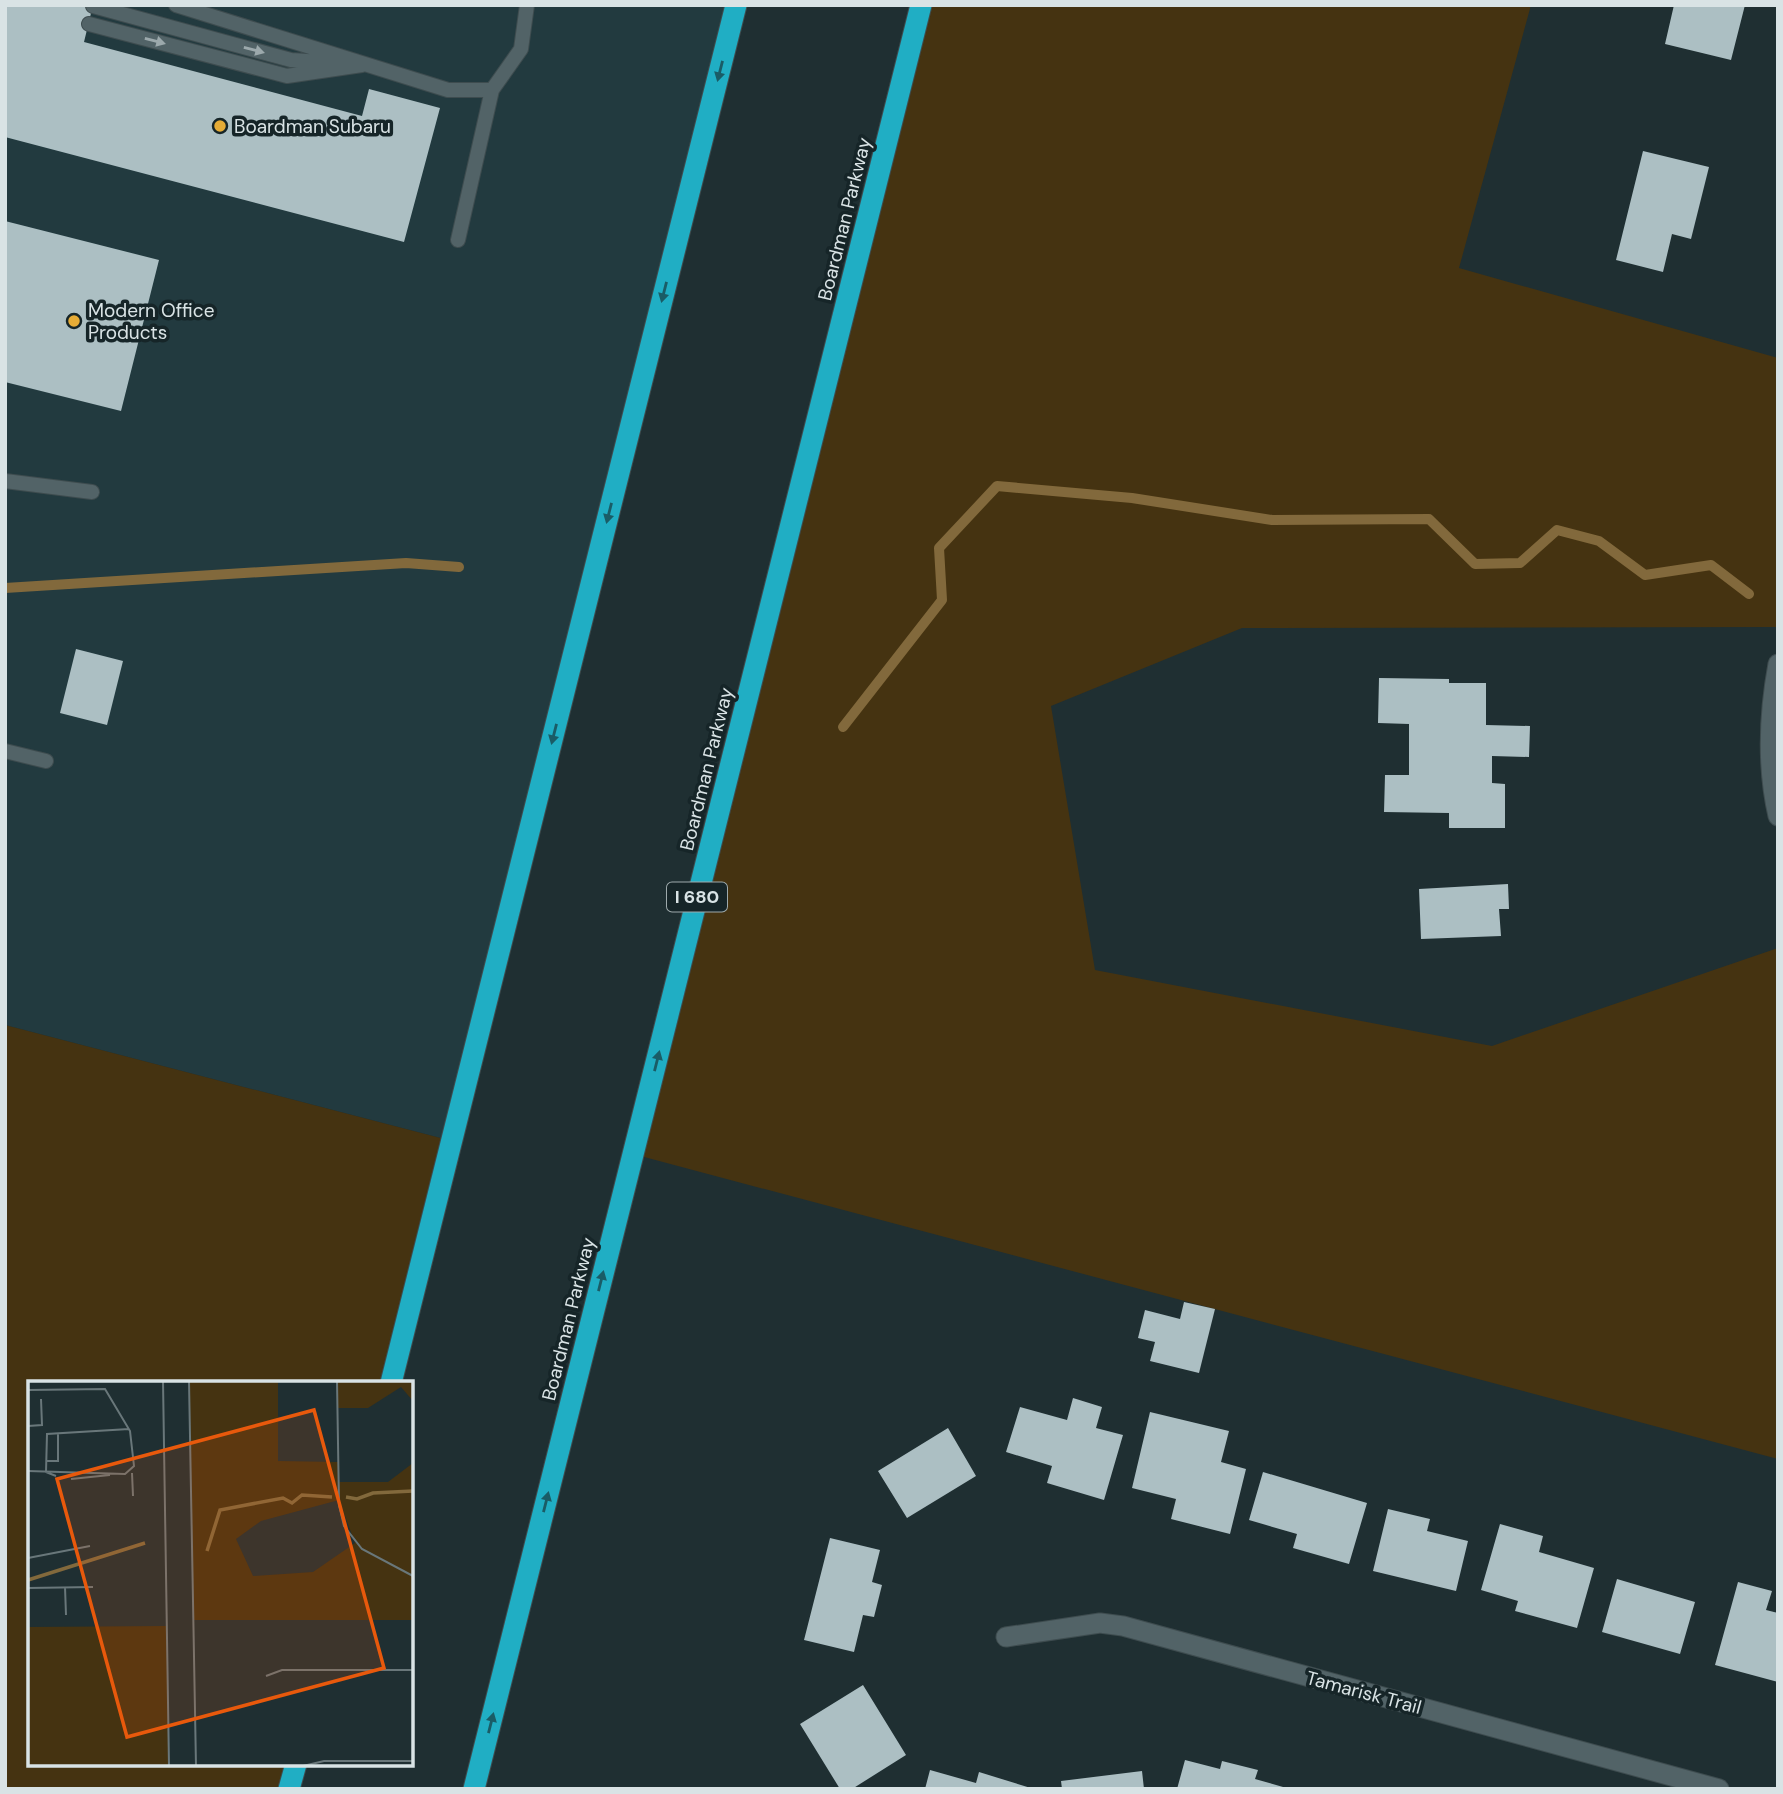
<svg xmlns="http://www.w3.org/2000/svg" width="1783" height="1794" font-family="'DM Sans',sans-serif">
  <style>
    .built { fill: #223a3f }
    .green { fill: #453311 }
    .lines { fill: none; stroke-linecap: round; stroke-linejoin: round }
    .stream { stroke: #82693c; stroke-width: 10 }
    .building { fill: #acbfc3 }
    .service-casing { stroke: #3e4c4f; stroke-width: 16 }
    .minor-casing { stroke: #3e4c4f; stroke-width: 21 }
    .motorway-casing { stroke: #3e4c4f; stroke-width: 23 }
    .service { stroke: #526367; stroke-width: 14 }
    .minor { stroke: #526367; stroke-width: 19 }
    .motorway { stroke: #20aec4; stroke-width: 21 }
    .oneway { fill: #9ca9ac }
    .oneway2 { fill: #1a5c66 }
    .poi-dot { fill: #e6ac36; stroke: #162528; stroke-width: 2.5 }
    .labels { text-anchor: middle; stroke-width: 7; stroke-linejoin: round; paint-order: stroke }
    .shield { fill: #162528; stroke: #9eaaac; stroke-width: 2 }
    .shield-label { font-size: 18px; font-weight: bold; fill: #d9e3e5 }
    .poi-label { font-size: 19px; fill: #d9e3e5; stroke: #162528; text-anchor: start }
    .street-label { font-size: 19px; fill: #d9e3e5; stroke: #162528 }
    .inset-river { fill: none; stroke: #82693c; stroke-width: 3.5 }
    .inset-road { fill: none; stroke: #69777a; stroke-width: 2 }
    .view { fill: #e8590c; fill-opacity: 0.15; stroke: #e8590c; stroke-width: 3.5 }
    .inset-edge { fill: none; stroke: #d9e3e5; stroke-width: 3.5 }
  </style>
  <rect width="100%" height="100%" fill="#1f2f32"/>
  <!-- built -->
  <path class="built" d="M5,5H736L452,1141L5,1025Z"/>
  <!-- green -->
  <path class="green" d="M921,5H1531L1459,268L1778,358V627L1242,628L1051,706L1095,970L1492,1046L1778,948V1459L633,1154Z
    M5,1025L452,1141L391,1383H30V1764H296L289,1789H5Z"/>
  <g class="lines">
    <!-- stream -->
    <path class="stream" d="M5,588L406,563L459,567
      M843,727L942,600L939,548L997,486L1132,498L1272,520L1429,519L1475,564L1520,563L1557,530L1599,541L1645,575L1711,565L1749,594"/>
  </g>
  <!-- building -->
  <path class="building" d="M5,5H93L84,42L362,116L369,89L440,108L404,242L5,137Z
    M1674,5H1745L1731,60L1665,44Z
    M1643,151L1709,167L1691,239L1672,234L1663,272L1616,260Z
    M5,221L159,260L121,411L5,382Z
    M76,649L123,661L107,725L60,713Z
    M1379,678L1449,679V683H1486V725L1530,726L1529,757L1492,756V783L1505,784V828H1449V813L1384,812L1385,775H1409V724L1378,723Z
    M1508,884L1509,909H1499L1501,936L1421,939L1419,889Z
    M1184,1302L1215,1309L1199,1373L1150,1361L1155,1342L1138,1338L1145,1310L1180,1319Z
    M1073,1398L1102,1407L1096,1428L1123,1435L1104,1500L1047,1483L1052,1466L1006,1452L1020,1407L1067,1420Z
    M1150,1412L1229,1431L1221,1462L1246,1469L1230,1534L1171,1519L1176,1499L1132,1488Z
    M948,1428L976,1476L907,1518L878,1471Z
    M1263,1472L1367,1503L1349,1564L1293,1548L1297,1534L1249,1520Z
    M1388,1509L1430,1519L1427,1531L1468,1541L1456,1591L1373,1571Z
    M1500,1524L1543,1536L1539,1552L1594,1568L1577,1628L1515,1611L1518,1601L1481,1590Z
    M830,1538L880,1550L872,1582L882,1585L874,1617L863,1615L854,1652L804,1640Z
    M1617,1579L1695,1602L1680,1654L1602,1632Z
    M1738,1582L1772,1591L1766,1610L1778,1613V1682L1715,1665Z
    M863,1685L906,1755L852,1789H840L800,1724Z
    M1185,1760L1220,1769L1222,1761L1258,1770L1255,1779L1290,1789H1177Z
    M930,1770L976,1783L979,1772L1034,1789H925Z
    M1142,1771L1144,1789H1062L1061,1781Z"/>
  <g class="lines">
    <defs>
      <path id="service" d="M176,5L448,90H492L521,49L527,5
        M93,6L291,60L337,63
        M89,24L287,76L362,65
        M458,240L492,90
        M5,481L92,492
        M5,751L46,761"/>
      <path id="minor" d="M1778,664C1769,713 1767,768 1778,816
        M1006,1637L1100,1623L1123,1626L1719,1789"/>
      <path id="motorway" d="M391,1383L736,5
        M289,1789L296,1764
        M474,1789L921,5"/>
    </defs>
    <!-- service casing -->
    <use href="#service" class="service-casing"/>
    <!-- minor casing -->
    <use href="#minor" class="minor-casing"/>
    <!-- motorway casing -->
    <use href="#motorway" class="motorway-casing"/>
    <!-- service -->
    <use href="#service" class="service"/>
    <!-- minor -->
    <use href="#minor" class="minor"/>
    <!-- motorway -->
    <use href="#motorway" class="motorway"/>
  </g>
  <!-- one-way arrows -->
  <defs><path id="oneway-solid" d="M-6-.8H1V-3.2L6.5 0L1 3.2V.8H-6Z" transform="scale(1.75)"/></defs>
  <g class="oneway">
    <use href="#oneway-solid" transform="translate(155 41) rotate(15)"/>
    <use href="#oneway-solid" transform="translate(254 50) rotate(15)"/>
  </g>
  <g class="oneway2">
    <use href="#oneway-solid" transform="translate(720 71) rotate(104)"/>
    <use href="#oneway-solid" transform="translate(664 292) rotate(104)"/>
    <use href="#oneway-solid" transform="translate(609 513) rotate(104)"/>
    <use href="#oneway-solid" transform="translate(554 734) rotate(104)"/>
    <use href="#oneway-solid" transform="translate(657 1061) rotate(-76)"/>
    <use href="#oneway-solid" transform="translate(601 1281) rotate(-76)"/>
    <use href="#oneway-solid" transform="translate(546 1502) rotate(-76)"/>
    <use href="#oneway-solid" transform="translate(491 1723) rotate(-76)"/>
  </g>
  <!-- markers -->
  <g class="poi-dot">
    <circle cx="220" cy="126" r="7"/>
    <circle cx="74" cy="321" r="7"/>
  </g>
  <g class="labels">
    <!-- shield labels -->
    <rect class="shield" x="667" y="882.5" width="60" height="29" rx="5"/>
    <g class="shield-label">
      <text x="697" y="903">I 680</text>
    </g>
    <!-- poi labels -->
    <g class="poi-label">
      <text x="234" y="133">Boardman Subaru</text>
      <text x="88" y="317">Modern Office<tspan x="88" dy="22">Products</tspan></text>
    </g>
    <!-- street labels -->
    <g class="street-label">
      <text transform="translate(844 219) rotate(-76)" y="7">Boardman Parkway</text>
      <text transform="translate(706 769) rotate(-76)" y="7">Boardman Parkway</text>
      <text transform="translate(568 1319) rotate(-76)" y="7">Boardman Parkway</text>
      <text transform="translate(1364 1692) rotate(15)" y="7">Tamarisk Trail</text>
    </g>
  </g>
  <!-- overview -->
  <g transform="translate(28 1381)">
    <rect width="385" height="385" fill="#1f2f32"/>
    <path d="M161,0H250V80L310,81L311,101H360L385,82V239H165ZM311,119L327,162L285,191L225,195L208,158L233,140ZM309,0H385V20L373,6L340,27H310ZM139,245L141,385H0V246Z" fill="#453311" fill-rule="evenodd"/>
    <path class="inset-river" d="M318,116L329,118L345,112L385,110M179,170L192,129L255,117L264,122L274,114L304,116M0,199L117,162"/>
    <path class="inset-road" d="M135,0L141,385M161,0L168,385M309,0L311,124L316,145L334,168L385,195M0,9L77,8L102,50L106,85L97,93L0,90M0,45L14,44L13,18M18,80H30V53M104,92L105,115M28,95L18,91L19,53L101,48M43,98L82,94M0,177L62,165M37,206L38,234M0,207L65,206M238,295L254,289H385M275,385L296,380H385"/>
    <path class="view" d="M286,29L356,287L99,356L29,98Z"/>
    <rect width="385" height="385" class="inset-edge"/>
  </g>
  <!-- border -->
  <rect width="1783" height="1794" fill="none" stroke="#d9e3e5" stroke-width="14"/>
</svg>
